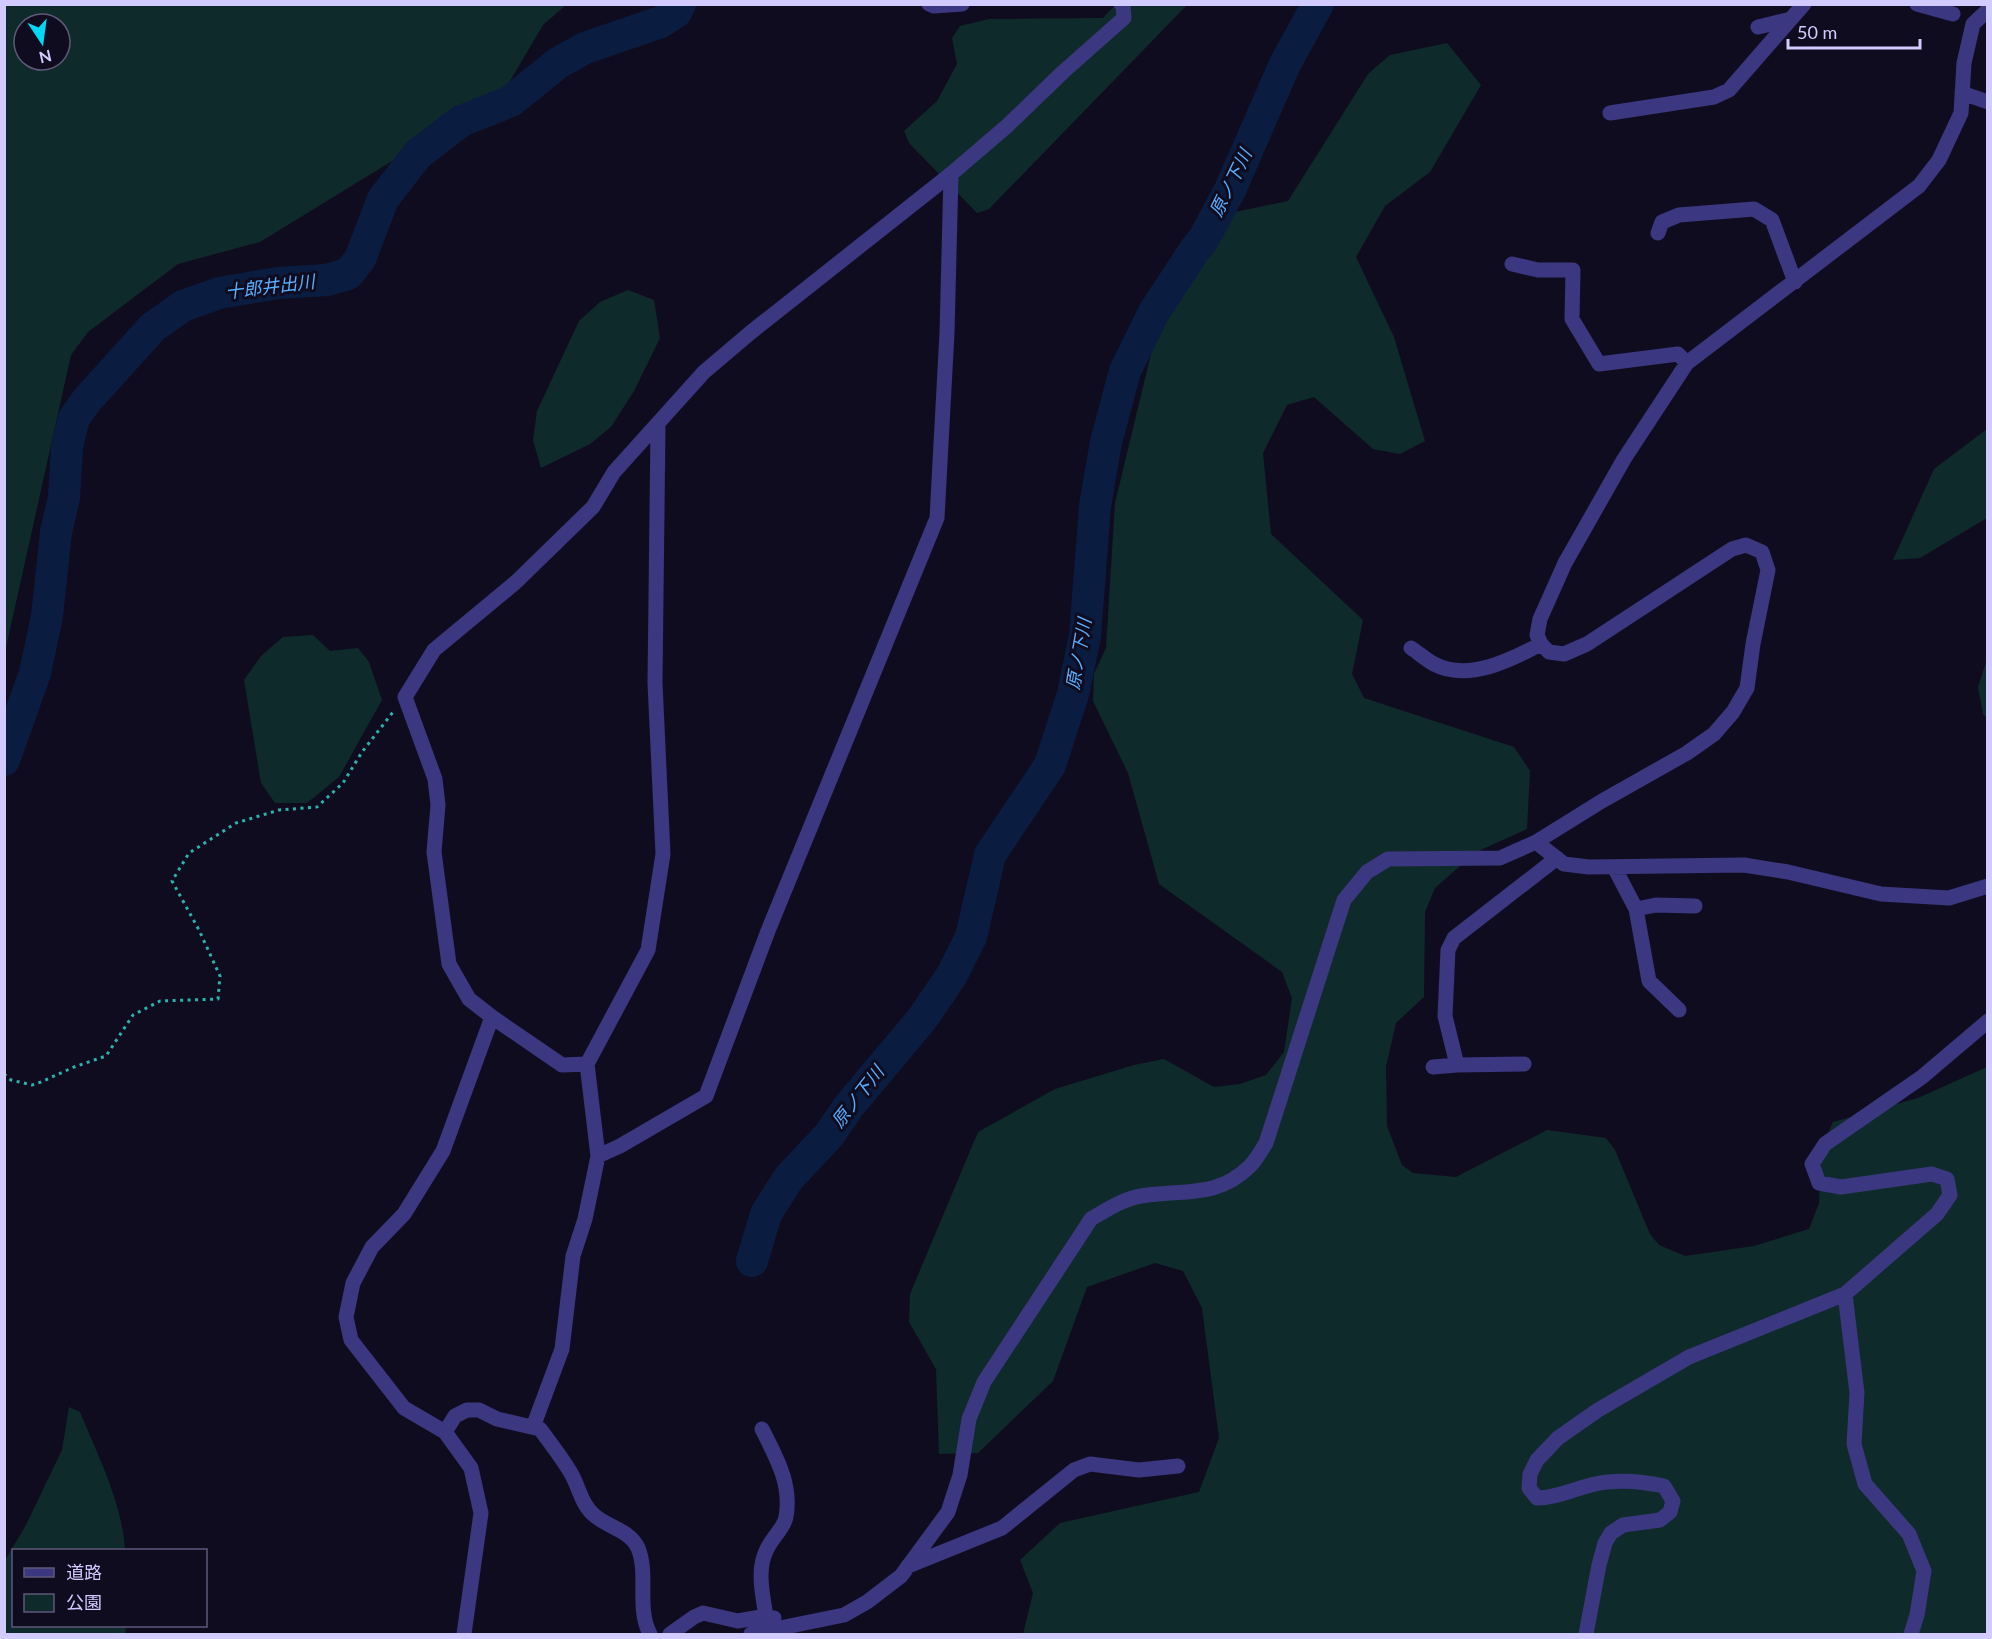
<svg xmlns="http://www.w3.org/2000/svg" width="1992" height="1639" font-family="Lato,'Noto Sans JP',sans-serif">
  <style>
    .green { fill: #0f2a2a; fill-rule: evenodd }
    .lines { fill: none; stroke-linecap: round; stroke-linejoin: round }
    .river { stroke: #0a1d41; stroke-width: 32 }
    .path { stroke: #2cb3ae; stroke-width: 3; stroke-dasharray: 3 4.5; stroke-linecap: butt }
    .minor { stroke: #3b3780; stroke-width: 15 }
    .labels { text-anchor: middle; stroke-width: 6; stroke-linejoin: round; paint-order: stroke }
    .water-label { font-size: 18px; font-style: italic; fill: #59afff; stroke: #100c20 }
  </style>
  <rect width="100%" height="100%" fill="#100c20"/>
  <!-- green -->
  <path class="green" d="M5,4L566,5L543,25L503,93L260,242L178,264L88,332L71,355L5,652ZM24,24H60V60H24Z
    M1115,5H1187L989,209L977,213L909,143L904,131L937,101L957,64L952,38L960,26L989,19L1103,18Z
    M1447,43L1481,85L1430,172L1385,206L1356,257L1394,337L1425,441L1400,454L1373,449L1314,397L1287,405L1263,453L1271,534L1363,620L1352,674L1364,698L1514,747L1530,771L1527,829L1476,852L1435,888L1425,912L1424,997L1396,1023L1386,1067L1387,1126L1402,1165L1413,1173L1456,1177L1547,1130L1606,1138L1615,1150L1650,1234L1659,1245L1685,1256L1754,1246L1809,1229L1819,1203L1821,1149L1833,1122L1918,1098L1987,1067V1634H1023L1033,1593L1020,1560L1060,1523L1199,1492L1219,1438L1202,1308L1183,1271L1155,1263L1087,1287L1053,1381L978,1453L939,1454L936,1369L909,1322L910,1294L978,1132L1055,1089L1134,1065L1164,1059L1214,1087L1240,1084L1266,1075L1284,1052L1292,998L1282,972L1159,884L1128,773L1093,701L1094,674L1106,648L1115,503L1165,296L1235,212L1288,201L1368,74L1390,55Z
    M628,290L654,300L660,338L634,391L611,427L590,444L541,468L533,440L537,411L579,321L600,302Z
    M1987,429V518L1920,558L1893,560L1934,469Z
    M313,635L330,651L358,648L369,662L382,700L339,777L307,803H275L261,783L244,680L261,656L283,637Z
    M1987,659V718L1983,714L1978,687Z
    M69,1407L80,1412C98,1456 122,1502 125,1550H14V1626H126L125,1634H5V1560L26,1525L62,1450Z"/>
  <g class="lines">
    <!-- river -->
    <path class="river" d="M4,760L35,673L47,616L56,532L64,498L67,446L74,418L87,400L153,327L183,306L219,293L278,283L327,280L348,274L360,259L383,199L418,154L461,121L511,101L558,63L585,48L661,22L676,12L680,4
      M752,1261L766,1214L788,1179L830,1134L849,1106L922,1019L952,975L971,937L990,855L1050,765L1073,694L1085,636L1095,506L1106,442L1125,371L1154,312L1194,251L1203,240L1230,190L1285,64L1318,4"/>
    <!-- path -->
    <path class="path" d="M4,1074L11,1080L32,1085L41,1082L74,1067L106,1056L133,1015L160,1001L218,999L220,976L199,930L172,881L189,853L236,823L279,810L317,807L343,783L362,752L393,712"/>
    <!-- minor -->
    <path class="minor" d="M929,4L934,6L962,4
      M1917,4L1953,14
      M1758,27L1791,19
      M1962,93L1988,102
      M1610,113L1714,97L1729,90L1804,4
      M1658,233L1662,222L1679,215L1754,209L1772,220L1795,282
      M1512,264L1538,270H1573L1572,319L1599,364L1678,354L1687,363
      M1411,648C1419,653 1426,660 1434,664C1468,682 1511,660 1541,644
      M1536,842L1564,864L1589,867L1744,865L1788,872L1881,894L1949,898L1988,886
      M1614,867L1636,909L1649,981L1679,1010
      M1636,909L1656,905L1695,906
      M587,1064L562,1065L492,1017L469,999L449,964L434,852L438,805L435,779L405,697L434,650L516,582L593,507L614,472L704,372L750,333L951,174L1007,126L1063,72L1124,18L1123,5L1121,4
      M1524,1064L1457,1065L1445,1016L1448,950L1454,938L1557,858
      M1433,1067L1457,1065
      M598,1156L620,1146L706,1096L768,931L937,518L947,333L951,174
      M1845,1294L1857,1393L1854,1444L1865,1484L1909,1534L1924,1571L1917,1615L1911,1634
      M533,1427L562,1349L573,1256L585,1219L598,1156L587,1064L648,950L663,854L655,683L658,425
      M762,1429C776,1457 792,1484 786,1517C784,1528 772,1538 767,1549C756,1570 763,1595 766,1617
      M445,1432L455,1416L467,1410H479L497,1419L540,1429C551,1444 563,1459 572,1475C579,1488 582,1505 594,1515C607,1527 630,1530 638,1548C649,1575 636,1608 650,1634
      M908,1566L1002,1528L1074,1470L1090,1464L1139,1470L1178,1466
      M464,1634L481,1513L471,1468L445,1432L404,1408L351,1340L346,1317L353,1283L372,1247L404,1214L443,1151L492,1017
      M670,1634L694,1617L703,1613L738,1621L761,1617L774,1618
      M751,1634L844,1615L867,1602L901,1576L948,1512L960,1475L969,1419L984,1382L1091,1219C1106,1210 1123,1199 1141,1196C1183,1189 1217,1199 1250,1166C1256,1160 1261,1151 1266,1143L1344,900L1367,872L1388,859L1500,858L1536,842L1602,801L1687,753L1714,734L1733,712L1747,688L1753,644L1768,570L1762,552L1746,545L1732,549L1587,644L1564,654L1549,652L1541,644L1537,635L1540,619L1565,563L1624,459L1687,363L1919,186L1939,160L1961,113L1964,63L1973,24L1988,10
      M1586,1634L1599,1565L1605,1543L1611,1533L1623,1525L1660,1520L1670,1512L1673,1501L1664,1486C1646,1482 1625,1480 1607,1482C1583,1484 1561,1498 1537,1498L1529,1488L1530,1474L1537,1460L1558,1438L1598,1410L1689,1357L1845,1294L1937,1214L1950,1195L1947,1179L1932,1174L1841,1187L1819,1183L1812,1164L1825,1144L1922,1077L1988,1021"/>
  </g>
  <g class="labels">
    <!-- water labels -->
    <g class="water-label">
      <text transform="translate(1231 183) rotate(-64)" y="6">原ノ下川</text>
      <text transform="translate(270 287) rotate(-7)" y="6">十郎井出川</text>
      <text transform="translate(1079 654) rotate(-80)" y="6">原ノ下川</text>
      <text transform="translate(858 1097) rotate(-52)" y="6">原ノ下川</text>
    </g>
  </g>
  <!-- border -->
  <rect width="1992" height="1639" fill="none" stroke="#d2cbff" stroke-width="12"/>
  <!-- legend -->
  <rect x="12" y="1549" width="195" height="78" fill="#100c20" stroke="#5e5879" stroke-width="1.5"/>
  <rect x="24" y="1568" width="30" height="9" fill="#3b3780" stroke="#5e5879" stroke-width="1.5"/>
  <text x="66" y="1579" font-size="18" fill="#d2cbff">道路</text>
  <rect x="24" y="1594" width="30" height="18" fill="#0f2a2a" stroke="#5e5879" stroke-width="1.5"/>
  <text x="66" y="1609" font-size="18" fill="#d2cbff">公園</text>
  <!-- north arrow -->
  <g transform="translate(42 42) rotate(167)"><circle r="28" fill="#100c20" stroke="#5e5879" stroke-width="1.5"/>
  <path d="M0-4.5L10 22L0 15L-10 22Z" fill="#00d8f6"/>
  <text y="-9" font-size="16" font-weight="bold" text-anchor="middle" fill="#d2cbff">N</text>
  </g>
  <!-- scale -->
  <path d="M1788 39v9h132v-9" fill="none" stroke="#d2cbff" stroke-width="3"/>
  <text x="1797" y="39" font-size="18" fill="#d2cbff" stroke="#100c20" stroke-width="4.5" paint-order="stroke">50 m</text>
</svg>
